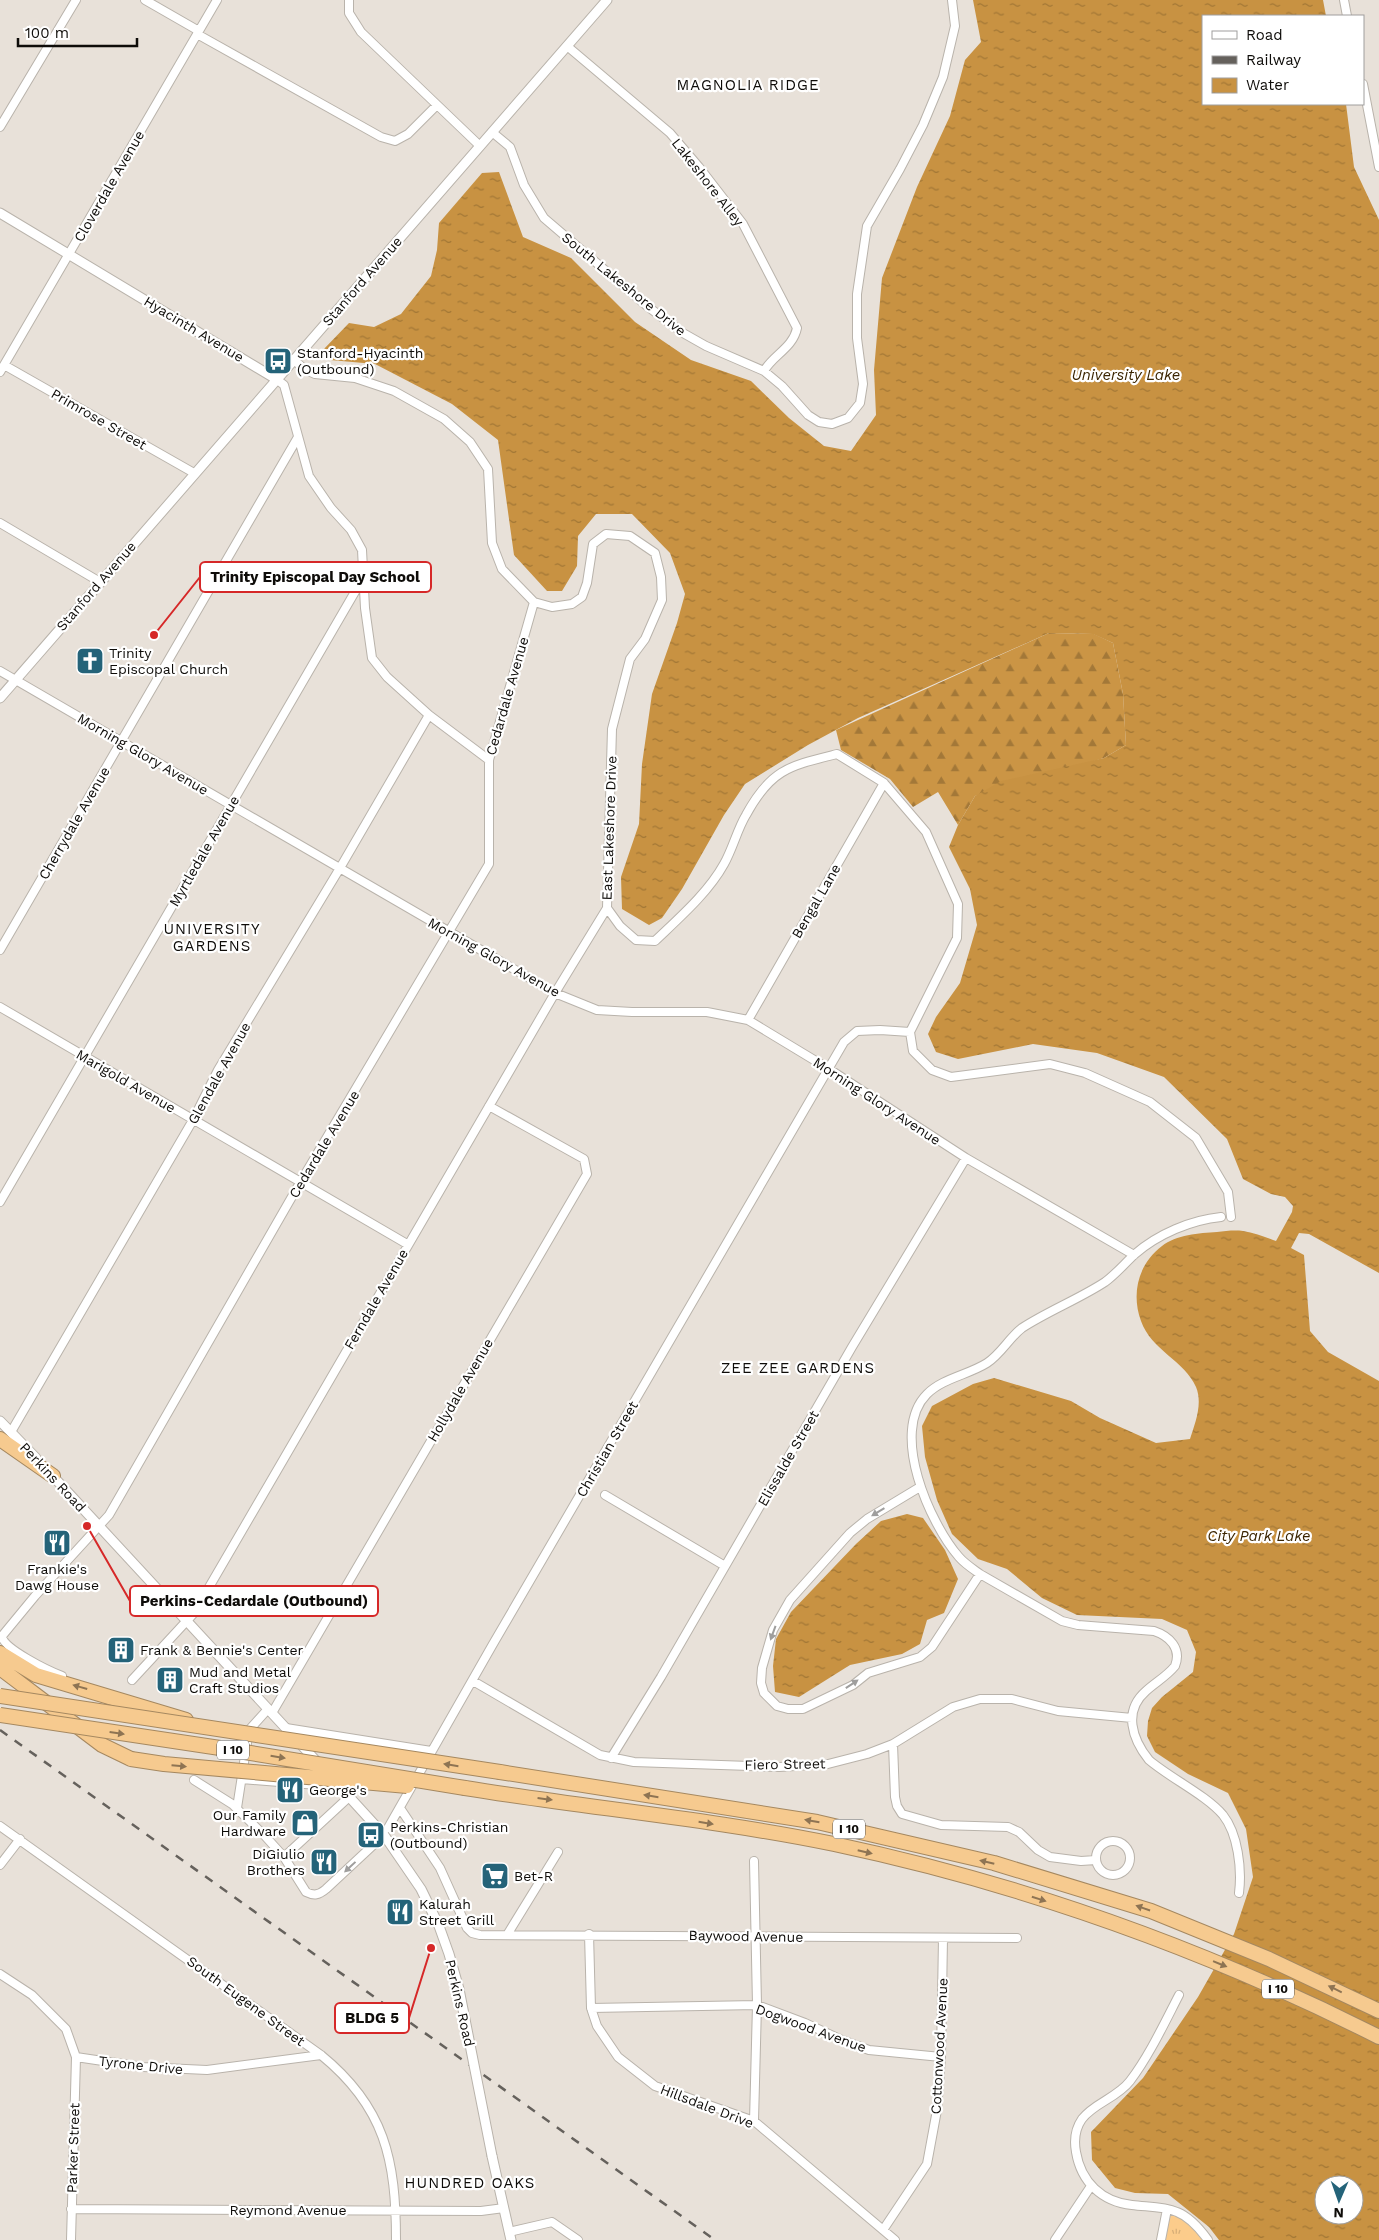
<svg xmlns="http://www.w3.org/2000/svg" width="1379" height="2240" font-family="'Work Sans',sans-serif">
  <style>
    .grass { fill: url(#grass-tufts) }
    .forest { fill: url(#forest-firs) }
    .water { fill: url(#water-ripples); fill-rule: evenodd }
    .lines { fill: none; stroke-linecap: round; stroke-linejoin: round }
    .minor-casing { stroke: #b9b3ab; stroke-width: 10 }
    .tertiary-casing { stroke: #b9b3ab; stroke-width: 11 }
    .motorway-casing { stroke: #a58860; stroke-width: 16 }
    .minor { stroke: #fff; stroke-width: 8 }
    .tertiary { stroke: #fff; stroke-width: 9 }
    .motorway { stroke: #f6ca8f; stroke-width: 14 }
    .rail { stroke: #65615c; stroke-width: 2.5; stroke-dasharray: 9 9; stroke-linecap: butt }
    .tertiary-bridge-casing { stroke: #b9b3ab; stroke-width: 11; stroke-linecap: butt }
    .motorway-bridge-casing { stroke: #a58860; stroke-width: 16; stroke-linecap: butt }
    .tertiary-bridge { stroke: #fff; stroke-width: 9 }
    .motorway-bridge { stroke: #f6ca8f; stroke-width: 14 }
    .oneway { fill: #9f9e9d }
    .oneway2 { fill: #8e7453 }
    .labels { text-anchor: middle; stroke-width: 4.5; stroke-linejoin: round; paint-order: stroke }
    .shield { fill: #fff; stroke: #565553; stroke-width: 1 }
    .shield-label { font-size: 12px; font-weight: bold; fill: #0e0c09 }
    .street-label { font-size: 14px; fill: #0e0c09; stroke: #fff }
    .poi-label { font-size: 14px; fill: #0e0c09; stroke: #fff; text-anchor: start }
    .neighbourhood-label { font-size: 15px; letter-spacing: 1px; fill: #0e0c09; stroke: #fff }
    .water-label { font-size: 15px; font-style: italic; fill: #3b2502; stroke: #fff }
    .leader { fill: none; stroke: #d62828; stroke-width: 2 }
    .callout-dot { fill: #d62828; stroke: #fff; stroke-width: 2 }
    .callout { fill: #fff; stroke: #d62828; stroke-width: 2 }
    .callout-label { font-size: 15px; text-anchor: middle; font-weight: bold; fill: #0e0c09 }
  </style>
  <defs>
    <pattern id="grass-tufts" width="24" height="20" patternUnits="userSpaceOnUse" patternTransform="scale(1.25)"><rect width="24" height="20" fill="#fccc8b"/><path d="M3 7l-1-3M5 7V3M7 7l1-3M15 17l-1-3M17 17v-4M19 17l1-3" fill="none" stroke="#d7ae77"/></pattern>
    <pattern id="forest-firs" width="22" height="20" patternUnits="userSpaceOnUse" patternTransform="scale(1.25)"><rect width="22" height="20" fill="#cb9545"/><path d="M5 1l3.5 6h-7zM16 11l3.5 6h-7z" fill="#a37838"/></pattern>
    <pattern id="water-ripples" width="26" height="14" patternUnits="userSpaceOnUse" patternTransform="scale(1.25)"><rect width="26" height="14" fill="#c89242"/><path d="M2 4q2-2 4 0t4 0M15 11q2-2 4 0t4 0" fill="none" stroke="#a17635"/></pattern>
  </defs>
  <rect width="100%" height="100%" fill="#e8e1d9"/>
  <!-- grass -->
  <path class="grass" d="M1167,2209L1193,2222L1205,2240H1161Z"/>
  <!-- forest -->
  <path class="forest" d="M1049,633L1094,634L1113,643L1123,694L1126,745L1104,758L975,796L958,825L938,792L913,807L890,779L841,750L836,730Z"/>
  <!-- water -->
  <path class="water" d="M973,0H1323L1326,16H1203V104H1346L1354,167L1379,220V1273L1309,1234L1299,1233L1291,1248L1304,1255L1310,1331L1328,1352L1379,1381V2240H1219L1209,2227L1168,2194L1135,2193L1115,2188L1092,2160L1091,2132L1143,2078L1198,1997L1234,1934L1253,1877L1246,1829L1228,1793L1188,1774L1155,1752L1147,1736L1148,1721L1152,1708L1162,1697L1193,1672L1196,1652L1187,1630L1162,1619L1077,1615L1042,1598L1007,1569L978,1559L952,1534L937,1500L925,1457L922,1426L932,1406L973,1384L994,1378L1071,1401L1100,1418L1156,1443L1190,1439C1195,1423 1203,1404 1196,1387C1185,1361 1151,1350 1141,1321C1131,1294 1138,1264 1162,1246C1176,1235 1199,1233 1217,1232C1225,1231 1235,1230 1243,1231C1254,1233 1266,1237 1276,1241L1292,1212L1293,1206L1285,1197L1271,1194L1243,1179L1227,1139L1164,1077L1097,1053L1033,1044L958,1059L936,1052L928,1034L936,1017L960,983L977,925L970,889L949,847L958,825L975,796L1001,781L1104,758L1126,745L1123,694L1113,643L1093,634L1049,633L858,718L808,745L745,784L724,815L682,889L662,918L649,925L622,909L621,877L639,824L642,764L652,694L677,623L685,594L670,553L632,514H596L578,536L577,566L562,591H547L514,555L498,440L452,404L375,364L330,360L322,353V351L349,323L374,327L401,314L431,276L437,250L439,223L482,173L499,172L523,237L571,258L635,322L691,360L751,381L789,418L824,446L851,451L876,415L874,370L882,278L917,187L950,116L965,60L981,42ZM1324,2185H1354V2215H1324Z
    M907,1514L923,1518L945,1550L958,1579L944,1613L927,1620L920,1644L902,1654L850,1665L799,1697L775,1692L773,1666L776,1639L791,1612L856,1544L881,1521Z"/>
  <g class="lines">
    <defs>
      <path id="minor" d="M145,0L199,31
        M349,0V13L361,32L480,146
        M1344,0L1347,16
        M197,34L381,137L395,141L408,134L437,105
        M567,46L670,133L699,167L743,224L797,328C793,348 773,355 764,371
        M1363,84L1379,167
        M0,127L76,0
        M492,132L510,147L524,185L544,218L647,306L683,333L706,346L764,371L782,386L808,415L819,422L832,424L848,418L860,403L863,384L857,338V294L867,226L900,169L923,125L943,77L955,26L952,0
        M293,359L304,369L315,374L355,378L394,391L444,419L470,442L488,469L492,543L502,569L534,602L552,607L572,604L582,597L587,583L593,544L606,534L630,536L655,553L661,577L662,600L645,639L630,659L612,729L607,908L620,926L636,940L655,941C679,918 708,893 724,864C733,848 737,830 746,815C771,769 789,766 837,754L884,783L926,832L958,904L957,938L910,1032L913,1051L932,1070L951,1077L1050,1064L1085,1073L1150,1102L1196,1138L1228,1192L1231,1217
        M4,365L194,473
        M0,372L217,0
        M276,379L284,385L309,476L331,508L351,530L362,550L365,608L372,658L387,677L429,715L489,760
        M0,523L100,582
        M0,671L555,993L597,1010L632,1012H707L748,1020L829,1069L966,1158L1134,1255
        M0,950L298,437
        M0,1007L407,1244
        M748,1020L884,783
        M0,1202L363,578
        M1221,1217C1191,1220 1158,1234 1135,1254C1125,1263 1116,1274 1105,1282C1079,1299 1048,1311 1022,1328C1009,1338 1001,1354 987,1363C968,1375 943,1378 927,1394C889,1432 930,1524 959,1557C965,1564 973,1569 980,1574L1062,1621L1078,1625L1154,1631C1169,1636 1182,1648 1175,1666C1167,1676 1156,1682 1146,1691C1123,1711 1132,1739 1149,1760C1170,1778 1206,1795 1223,1815C1238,1834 1242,1869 1239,1893
        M11,1432L193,1120L218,1070L340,868L429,715
        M920,1487L867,1519L850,1533L790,1600L773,1630L762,1668L761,1683L764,1693L777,1706L788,1709H803L853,1685L868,1673L920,1657L932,1647L980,1574
        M605,1495L725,1566
        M62,1676C49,1671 3,1649 2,1636L35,1596L109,1515L301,1181L489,864V760L534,602
        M132,1680L194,1613L555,993L607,908
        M473,1681L600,1755L634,1762L779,1767L828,1764L867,1754L893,1744L953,1707L980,1699H1012L1058,1711L1132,1718
        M272,1713L587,1174L584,1159L489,1106
        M286,1728L431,1751
        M893,1744L895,1797L897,1806L902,1814L941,1825L1008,1827L1019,1832L1038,1850L1050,1857L1081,1861L1096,1860
        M611,1758L661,1677L852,1347L966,1158
        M242,1779L330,1786
        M194,1780L232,1804L265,1836L284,1857L306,1892C314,1896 319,1895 326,1889L384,1835L493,1644L844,1042L857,1031L880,1030L910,1032
        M237,1808L249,1730L268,1709
        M400,1808L440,1868L467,1928L472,1933L480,1935L1017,1938
        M0,1826L321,2055C385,2107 396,2160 396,2240
        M1096 1858a17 17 0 1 1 34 0a17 17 0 1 1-34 0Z
        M284,1857L349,1797
        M754,1861L757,2005L754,2121
        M0,1865L20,1839
        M589,1934L591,2008L597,2026L618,2057L655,2086L754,2121L895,2240
        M507,1935L558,1852
        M0,1974L32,1995L66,2029L76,2057L143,2067L207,2070L321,2055
        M1179,1995C1164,2024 1149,2056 1130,2081C1117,2098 1094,2103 1082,2119C1075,2129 1074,2141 1076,2152C1081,2182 1102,2202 1132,2205C1147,2207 1163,2206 1177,2212C1190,2217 1200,2229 1208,2240
        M591,2008L757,2005L805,2023L842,2040L869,2050L941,2057
        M71,2209L481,2211L504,2208
        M883,2230L927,2164L937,2110L941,2057L943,1938
        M509,2232L552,2222L578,2240
        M71,2240L76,2057
        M1055,2240L1091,2186
        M1161,2240L1167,2209"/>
      <path id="tertiary" d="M0,213L276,379
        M0,698L607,0
        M0,1421L36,1458
        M50,1473L318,1763
        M332,1778L384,1835
        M492,2156L511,2240"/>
      <path id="motorway" d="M0,1439L53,1476
        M0,1653L36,1675L186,1720
        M0,1668L102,1745L131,1759
        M500,1772L817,1822L994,1863L1151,1911L1269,1959L1379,2011
        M465,1788C588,1808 712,1819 834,1844C1023,1884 1207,1950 1379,2037"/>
    </defs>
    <!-- minor casing -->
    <use href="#minor" class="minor-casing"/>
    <!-- tertiary casing -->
    <use href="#tertiary" class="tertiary-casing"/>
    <!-- motorway casing -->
    <use href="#motorway" class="motorway-casing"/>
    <!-- minor -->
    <use href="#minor" class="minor"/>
    <!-- tertiary -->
    <use href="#tertiary" class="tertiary"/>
    <!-- motorway -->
    <use href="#motorway" class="motorway"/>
    <!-- rail -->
    <path class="rail" d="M0,1730L715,2240"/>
    <defs>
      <path id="tertiary-bridge" d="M384,1835L421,1889L439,1926L449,1954L459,1989L492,2156"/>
      <path id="motorway-bridge" d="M0,1696L500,1772
        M0,1715L220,1748L465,1788
        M131,1759L164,1764L407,1786"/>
    </defs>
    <!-- tertiary-bridge casing -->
    <use href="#tertiary-bridge" class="tertiary-bridge-casing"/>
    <!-- motorway-bridge casing -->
    <use href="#motorway-bridge" class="motorway-bridge-casing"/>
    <!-- tertiary-bridge -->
    <use href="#tertiary-bridge" class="tertiary-bridge"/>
    <!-- motorway-bridge -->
    <use href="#motorway-bridge" class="motorway-bridge"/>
  </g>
  <!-- one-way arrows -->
  <defs><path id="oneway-solid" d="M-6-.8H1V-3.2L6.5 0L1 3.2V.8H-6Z" transform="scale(1.25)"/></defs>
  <g class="oneway">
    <use href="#oneway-solid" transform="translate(878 1512) rotate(149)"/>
    <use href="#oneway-solid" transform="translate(773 1633) rotate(110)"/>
    <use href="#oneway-solid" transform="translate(852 1684) rotate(-34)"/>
    <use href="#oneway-solid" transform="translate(350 1867) rotate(137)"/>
  </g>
  <g class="oneway2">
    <use href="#oneway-solid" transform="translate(80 1687) rotate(-164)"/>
    <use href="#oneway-solid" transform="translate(117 1733) rotate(8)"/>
    <use href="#oneway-solid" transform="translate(278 1757) rotate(9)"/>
    <use href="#oneway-solid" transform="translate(451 1765) rotate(-171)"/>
    <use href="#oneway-solid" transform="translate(179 1766) rotate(5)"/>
    <use href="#oneway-solid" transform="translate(651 1796) rotate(-171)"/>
    <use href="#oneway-solid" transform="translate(545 1799) rotate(7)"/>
    <use href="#oneway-solid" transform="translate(812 1821) rotate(-170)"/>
    <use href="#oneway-solid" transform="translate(706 1823) rotate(9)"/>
    <use href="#oneway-solid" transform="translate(865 1852) rotate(13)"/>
    <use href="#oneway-solid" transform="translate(987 1862) rotate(-167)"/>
    <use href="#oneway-solid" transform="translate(1039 1899) rotate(18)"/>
    <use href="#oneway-solid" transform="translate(1143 1908) rotate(-161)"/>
    <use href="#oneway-solid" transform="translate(1220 1964) rotate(22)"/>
    <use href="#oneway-solid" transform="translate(1335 1989) rotate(-154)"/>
  </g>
  <!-- icons -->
  <defs>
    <symbol id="bus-square" viewBox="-11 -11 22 22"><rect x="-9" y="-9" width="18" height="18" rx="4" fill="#246379" stroke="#fff"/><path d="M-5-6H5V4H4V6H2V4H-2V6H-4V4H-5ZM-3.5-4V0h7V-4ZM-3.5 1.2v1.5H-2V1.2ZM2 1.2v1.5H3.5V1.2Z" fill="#fff"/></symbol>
    <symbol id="church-square" viewBox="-11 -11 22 22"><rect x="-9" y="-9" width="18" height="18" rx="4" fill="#246379" stroke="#fff"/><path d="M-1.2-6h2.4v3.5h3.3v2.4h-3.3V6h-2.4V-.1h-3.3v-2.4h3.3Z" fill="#fff"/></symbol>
    <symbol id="restaurant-square" viewBox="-11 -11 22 22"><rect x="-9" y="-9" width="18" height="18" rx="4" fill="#246379" stroke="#fff"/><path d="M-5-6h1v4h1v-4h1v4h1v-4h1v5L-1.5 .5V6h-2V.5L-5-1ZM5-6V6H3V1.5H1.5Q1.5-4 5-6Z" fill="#fff"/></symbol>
    <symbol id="building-square" viewBox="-11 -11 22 22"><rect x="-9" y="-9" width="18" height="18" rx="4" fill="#246379" stroke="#fff"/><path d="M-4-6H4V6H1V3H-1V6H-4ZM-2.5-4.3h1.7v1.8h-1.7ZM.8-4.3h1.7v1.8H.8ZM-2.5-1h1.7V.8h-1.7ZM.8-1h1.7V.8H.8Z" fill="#fff"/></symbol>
    <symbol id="shop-square" viewBox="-11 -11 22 22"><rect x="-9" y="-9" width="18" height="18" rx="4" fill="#246379" stroke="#fff"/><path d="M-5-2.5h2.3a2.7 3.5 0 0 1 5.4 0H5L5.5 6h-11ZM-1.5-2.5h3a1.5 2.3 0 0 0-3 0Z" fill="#fff"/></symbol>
    <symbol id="supermarket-square" viewBox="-11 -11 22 22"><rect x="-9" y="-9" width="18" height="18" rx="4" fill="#246379" stroke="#fff"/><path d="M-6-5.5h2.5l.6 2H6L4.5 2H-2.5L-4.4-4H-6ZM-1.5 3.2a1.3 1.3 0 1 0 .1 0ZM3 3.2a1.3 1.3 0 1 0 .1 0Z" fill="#fff"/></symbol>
  </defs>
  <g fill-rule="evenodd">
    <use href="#bus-square" x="262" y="345" width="32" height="32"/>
    <use href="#church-square" x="74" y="645" width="32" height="32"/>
    <use href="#restaurant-square" x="41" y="1527" width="32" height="32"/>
    <use href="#building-square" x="105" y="1634" width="32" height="32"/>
    <use href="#building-square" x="154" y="1664" width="32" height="32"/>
    <use href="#restaurant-square" x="274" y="1774" width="32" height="32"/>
    <use href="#shop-square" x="289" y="1807" width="32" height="32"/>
    <use href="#bus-square" x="355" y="1819" width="32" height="32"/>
    <use href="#restaurant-square" x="308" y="1846" width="32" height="32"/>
    <use href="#supermarket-square" x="479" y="1860" width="32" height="32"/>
    <use href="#restaurant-square" x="384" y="1896" width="32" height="32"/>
  </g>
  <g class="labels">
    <!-- shield labels -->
    <g class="shield">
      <rect x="217" y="1740.5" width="32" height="19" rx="4"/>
      <rect x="833" y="1819.5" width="32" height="19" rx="4"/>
      <rect x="1262" y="1979.5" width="32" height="19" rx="4"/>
    </g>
    <g class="shield-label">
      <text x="233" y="1754">I 10</text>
      <text x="849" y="1833">I 10</text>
      <text x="1278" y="1993">I 10</text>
    </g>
    <!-- street labels -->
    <g class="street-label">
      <text transform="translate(708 182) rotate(52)" y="5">Lakeshore Alley</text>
      <text transform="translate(109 186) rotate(-60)" y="5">Cloverdale Avenue</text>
      <text transform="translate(362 281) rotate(-49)" y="5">Stanford Avenue</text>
      <text transform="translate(624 284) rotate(39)" y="5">South Lakeshore Drive</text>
      <text transform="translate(194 329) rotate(31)" y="5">Hyacinth Avenue</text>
      <text transform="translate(99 419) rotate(30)" y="5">Primrose Street</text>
      <text transform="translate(96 586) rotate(-49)" y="5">Stanford Avenue</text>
      <text transform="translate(507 696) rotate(-74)" y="5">Cedardale Avenue</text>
      <text transform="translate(143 754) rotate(30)" y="5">Morning Glory Avenue</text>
      <text transform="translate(74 823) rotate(-60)" y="5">Cherrydale Avenue</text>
      <text transform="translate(609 828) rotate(-88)" y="5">East Lakeshore Drive</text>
      <text transform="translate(204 851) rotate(-60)" y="5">Myrtledale Avenue</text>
      <text transform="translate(816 901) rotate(-60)" y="5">Bengal Lane</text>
      <text transform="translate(494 957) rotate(29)" y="5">Morning Glory Avenue</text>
      <text transform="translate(219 1073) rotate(-61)" y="5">Glendale Avenue</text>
      <text transform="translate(126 1081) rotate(30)" y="5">Marigold Avenue</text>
      <text transform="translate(877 1101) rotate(33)" y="5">Morning Glory Avenue</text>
      <text transform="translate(324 1144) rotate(-59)" y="5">Cedardale Avenue</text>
      <text transform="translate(376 1299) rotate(-60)" y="5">Ferndale Avenue</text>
      <text transform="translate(460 1390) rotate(-60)" y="5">Hollydale Avenue</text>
      <text transform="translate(607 1449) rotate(-60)" y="5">Christian Street</text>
      <text transform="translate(788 1458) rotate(-60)" y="5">Elissalde Street</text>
      <text transform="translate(53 1477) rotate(47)" y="5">Perkins Road</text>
      <text transform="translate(785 1764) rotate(-1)" y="5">Fiero Street</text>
      <text transform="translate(746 1936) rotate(1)" y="5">Baywood Avenue</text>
      <text transform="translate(246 2001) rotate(36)" y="5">South Eugene Street</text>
      <text transform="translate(460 2003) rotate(77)" y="5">Perkins Road</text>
      <text transform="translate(811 2028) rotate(20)" y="5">Dogwood Avenue</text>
      <text transform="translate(939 2046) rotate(-87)" y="5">Cottonwood Avenue</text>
      <text transform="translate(141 2065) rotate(6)" y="5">Tyrone Drive</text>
      <text transform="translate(707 2106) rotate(21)" y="5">Hillsdale Drive</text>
      <text transform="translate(73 2148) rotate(-88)" y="5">Parker Street</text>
      <text x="288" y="2215">Reymond Avenue</text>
    </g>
    <!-- poi labels -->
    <g class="poi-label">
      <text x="297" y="358">Stanford-Hyacinth<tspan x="297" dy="16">(Outbound)</tspan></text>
      <text x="109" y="658">Trinity<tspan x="109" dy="16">Episcopal Church</tspan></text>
      <text x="57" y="1574" text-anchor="middle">Frankie's<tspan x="57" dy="16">Dawg House</tspan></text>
      <text x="140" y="1655">Frank &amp; Bennie's Center</text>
      <text x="189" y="1677">Mud and Metal<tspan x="189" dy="16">Craft Studios</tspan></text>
      <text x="309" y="1795">George's</text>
      <text x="286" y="1820" text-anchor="end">Our Family<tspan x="286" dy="16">Hardware</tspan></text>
      <text x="390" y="1832">Perkins-Christian<tspan x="390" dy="16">(Outbound)</tspan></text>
      <text x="305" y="1859" text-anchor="end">DiGiulio<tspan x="305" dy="16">Brothers</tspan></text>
      <text x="514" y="1881">Bet-R</text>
      <text x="419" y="1909">Kalurah<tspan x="419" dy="16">Street Grill</tspan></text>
    </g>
    <!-- neighbourhood labels -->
    <g class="neighbourhood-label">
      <text x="748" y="90">MAGNOLIA RIDGE</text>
      <text x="212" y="934">UNIVERSITY<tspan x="212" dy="17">GARDENS</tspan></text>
      <text x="798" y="1373">ZEE ZEE GARDENS</text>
      <text x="470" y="2188">HUNDRED OAKS</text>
    </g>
    <!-- water labels -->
    <g class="water-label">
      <text x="1126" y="380">University Lake</text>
      <text x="1259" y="1541">City Park Lake</text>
    </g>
  </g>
  <!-- callouts -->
  <path class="leader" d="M154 635L200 577M87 1526L130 1601M431 1948L409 2018"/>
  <g class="callout-dot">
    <circle cx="154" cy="635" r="5"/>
    <circle cx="87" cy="1526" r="5"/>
    <circle cx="431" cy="1948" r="5"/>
  </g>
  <g class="callout">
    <rect x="200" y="562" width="231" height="30" rx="5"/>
    <rect x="130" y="1586" width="248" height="30" rx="5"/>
    <rect x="335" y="2003" width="74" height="30" rx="5"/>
  </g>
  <g class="callout-label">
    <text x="315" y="582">Trinity Episcopal Day School</text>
    <text x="254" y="1606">Perkins-Cedardale (Outbound)</text>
    <text x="372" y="2023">BLDG 5</text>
  </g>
  <!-- legend -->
  <rect x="1202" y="15" width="162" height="90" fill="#ffffff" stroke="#9f9e9d"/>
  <rect x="1212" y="31" width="25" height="8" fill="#ffffff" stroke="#9f9e9d"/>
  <text x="1246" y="40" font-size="15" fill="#0e0c09">Road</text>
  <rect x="1212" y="56" width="25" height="8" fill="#65615c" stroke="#9f9e9d"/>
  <text x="1246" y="65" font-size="15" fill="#0e0c09">Railway</text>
  <rect x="1212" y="78" width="25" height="15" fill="url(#water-ripples)" stroke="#9f9e9d"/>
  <text x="1246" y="90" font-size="15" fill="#0e0c09">Water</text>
  <!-- north arrow -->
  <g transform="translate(1339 2200) rotate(182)"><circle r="24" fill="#ffffff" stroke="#9f9e9d"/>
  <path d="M0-4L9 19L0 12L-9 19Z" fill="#246379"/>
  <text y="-8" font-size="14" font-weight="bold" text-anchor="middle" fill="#0e0c09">N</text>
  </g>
  <!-- scale -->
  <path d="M18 38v8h119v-8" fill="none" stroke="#0e0c09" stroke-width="2.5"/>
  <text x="25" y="38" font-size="15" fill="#0e0c09" stroke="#ffffff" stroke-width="4" paint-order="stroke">100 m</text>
</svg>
